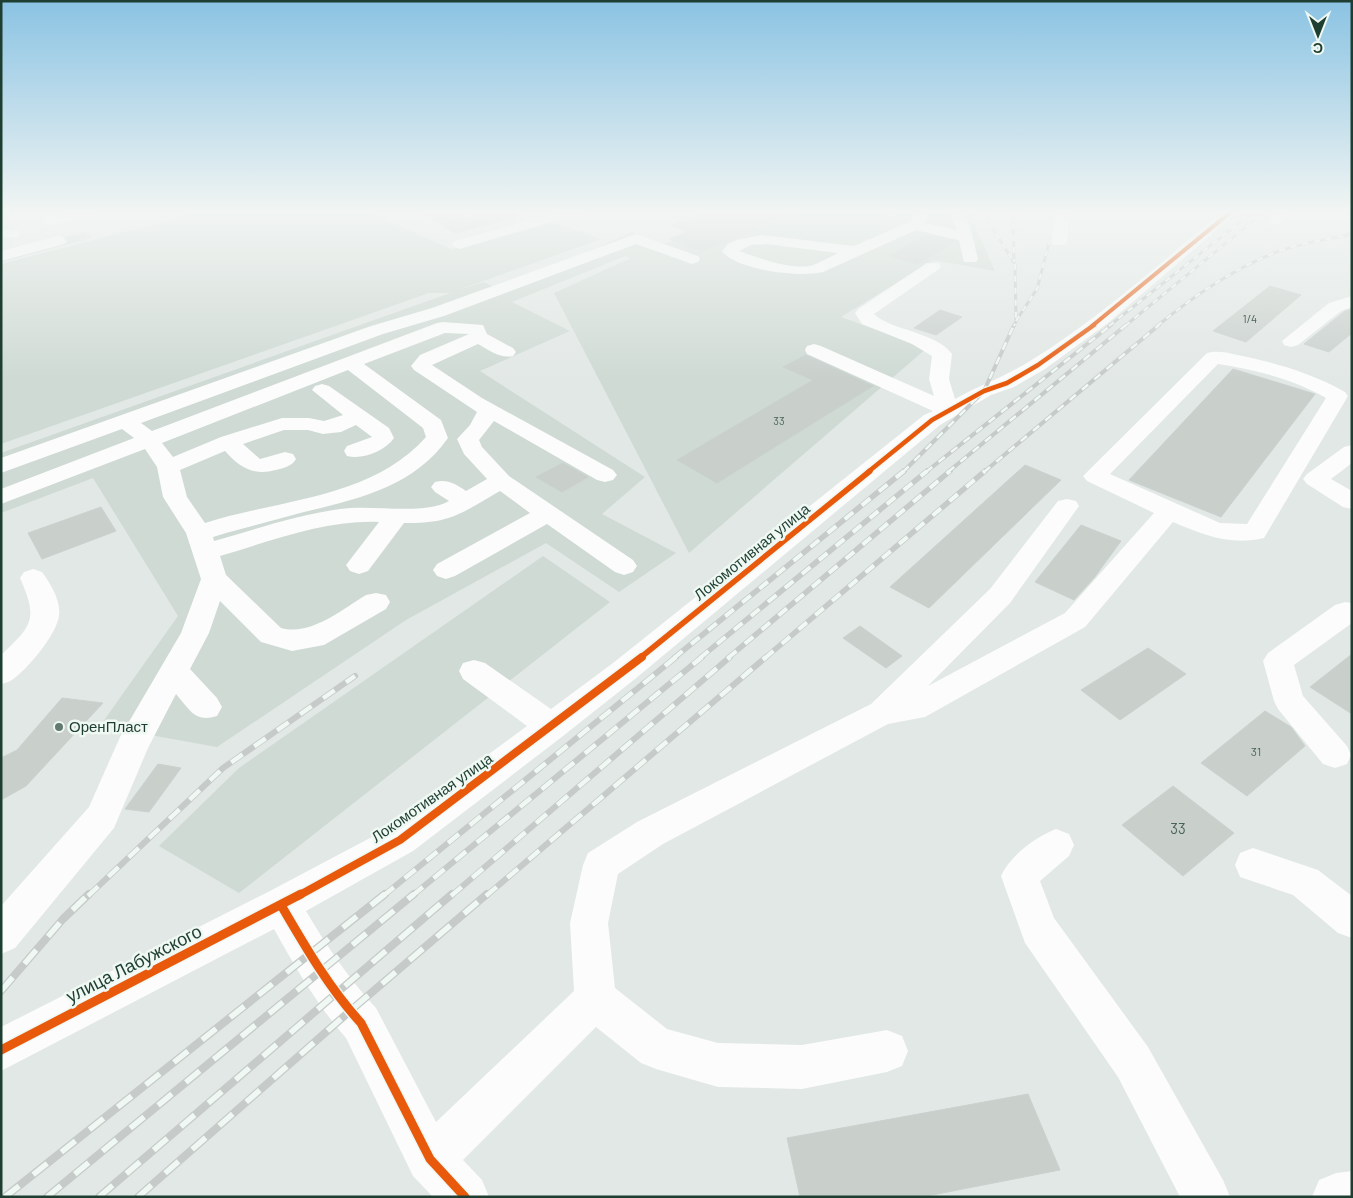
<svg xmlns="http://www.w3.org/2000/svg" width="1353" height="1198" font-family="Barlow,sans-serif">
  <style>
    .built { fill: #cfdad4 }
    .building { fill: #c9d0cc; stroke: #cad1ce }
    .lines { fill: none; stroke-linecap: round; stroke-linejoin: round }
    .minor { fill: #fbfcfb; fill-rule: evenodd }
    .rail-far4-casing { stroke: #c6cac9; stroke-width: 3 }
    .rail-far3-casing { stroke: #c6cac9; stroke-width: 4 }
    .rail-far2-casing { stroke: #c6cac9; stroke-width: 5.5 }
    .rail-far1-casing { stroke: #c6cac9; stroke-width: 6 }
    .rail-casing { stroke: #c6cac9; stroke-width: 8 }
    .rail-far4 { stroke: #eff8f3; stroke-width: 2; stroke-dasharray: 6; stroke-linecap: butt }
    .rail-far3 { stroke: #eff8f3; stroke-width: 2.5; stroke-dasharray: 8; stroke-linecap: butt }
    .rail-far2 { stroke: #eff8f3; stroke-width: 4; stroke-dasharray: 11; stroke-linecap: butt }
    .rail-far1 { stroke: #eff8f3; stroke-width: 4.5; stroke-dasharray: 14; stroke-linecap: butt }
    .rail { stroke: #eff8f3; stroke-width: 5.5; stroke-dasharray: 18; stroke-linecap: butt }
    .cycleway-far4-casing { stroke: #eff8f3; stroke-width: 5.5 }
    .cycleway-far3-casing { stroke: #eff8f3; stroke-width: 7 }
    .cycleway-far2-casing { stroke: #eff8f3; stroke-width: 9 }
    .cycleway-far1-casing { stroke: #eff8f3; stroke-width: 11 }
    .cycleway-casing { stroke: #eff8f3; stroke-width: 12 }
    .cycleway-far4 { stroke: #e8590c; stroke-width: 4 }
    .cycleway-far3 { stroke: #e8590c; stroke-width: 4.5 }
    .cycleway-far2 { stroke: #e8590c; stroke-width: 5.5 }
    .cycleway-far1 { stroke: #e8590c; stroke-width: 8 }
    .cycleway { stroke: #e8590c; stroke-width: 9 }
    .poi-dot { fill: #637a70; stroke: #eff8f3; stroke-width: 2 }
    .labels { text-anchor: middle; stroke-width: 5; stroke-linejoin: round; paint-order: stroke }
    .far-number-label { font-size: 11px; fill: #4a6358 }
    .number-label { font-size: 12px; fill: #4a6358 }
    .street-label { font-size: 15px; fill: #1e3e31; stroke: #eff8f3 }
    .poi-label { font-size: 15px; fill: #1e3e31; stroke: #eff8f3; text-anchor: start }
    .near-number-label { font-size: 15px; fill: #4a6358 }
    .near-street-label { font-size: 18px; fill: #1e3e31; stroke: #eff8f3 }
  </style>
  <rect width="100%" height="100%" fill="#e2e8e5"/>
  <!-- built -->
  <path class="built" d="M206,211H365L451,249L549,221L601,239L458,290L484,282L498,289L566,262L631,232L664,244L739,211H968L995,271L934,260L841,317L927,348L689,553L554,293L631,258L625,256L512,302L570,331L480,371L645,477L602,514L676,553L619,592L546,543L406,620L217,747L100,726L178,616L93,478L1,513V453L450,293H429L1,444V264Z
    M85,232L92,238L1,262V253Z
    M543,556L610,602L239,893L159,846L239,768Z"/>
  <!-- building -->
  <path class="building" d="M420,211H459L462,218H472L477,211H517L518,217L455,233Z
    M713,211H801V212L703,251L669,239L687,232L671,225Z
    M927,234L956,241L918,264L889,256Z
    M1270,286L1301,295L1246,342L1213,331Z
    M1352,309V333L1329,352L1304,344L1345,311Z
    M940,310L962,317L936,335L914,328Z
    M806,355L873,386L717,483L677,460L813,380L783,367Z
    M1233,369L1315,394L1221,517L1129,480Z
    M563,463L588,477L562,492L536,477Z
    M1025,465L1061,480L929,608L890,587Z
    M101,507L116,531L42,559L28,533Z
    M1081,525L1121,541L1094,578L1074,600L1035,582Z
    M860,626L902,656L886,668L843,638Z
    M1148,648L1186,674L1120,720L1081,690Z
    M1352,654V714L1310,687Z
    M62,698L103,703L26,786L1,800V758L17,750Z
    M1265,711L1291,727L1305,746L1247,796L1201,763Z
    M158,764L181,768L149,812L125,809Z
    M1173,786L1234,833L1183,876L1122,825Z
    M1028,1094L1060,1170L922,1197H800L787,1138Z"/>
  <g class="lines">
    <!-- minor -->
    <path class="minor" d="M76,211H102L100,214L50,225L45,224L43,221L45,218Z
      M461,211H475L472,216H462Z
      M563,211H590L588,214L547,223L460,249L455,247L452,244L455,241Z
      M878,211H906L904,214C896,216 888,216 880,214Z
      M918,211H933L924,223L957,230L949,211H963L970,226L978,259L976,262H964L959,240L916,230L823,272C801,278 735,270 722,251L728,244L737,240L761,235L854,246L909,222ZM766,244L838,253C830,257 821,262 813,265C789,271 761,258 739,251L751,245Z
      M1056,211H1070L1067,242L1064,245H1054L1051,242Z
      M1223,211H1239L1108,323L1045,369L1014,387L991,395L940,425L635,679L563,736L413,851L306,911C326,945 349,979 376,1008L436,1122L574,991L570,923L583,865L588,853L637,822L871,704L990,589L1058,501L1067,499L1076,501L1079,506L1010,603L928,686L1065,613L1154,513L1087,481L1083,476L1207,353C1217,350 1228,353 1238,355C1276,363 1311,373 1345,392L1348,396L1264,538C1231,546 1203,535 1173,522L1085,627L925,717L888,724L663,844L618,874L608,923L615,988L667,1029L718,1043L802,1045L887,1030L902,1036L908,1051L902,1066L887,1072L802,1089L718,1087L656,1069L641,1063L596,1027L463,1160L482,1180L489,1197H433L413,1176L346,1038C317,1005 295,967 274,929L1,1071V1027L268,892L387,829L527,726L463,679L459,671L463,663L474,660L485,663L551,709L613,663L924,415L933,411L807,354L805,350L807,346L814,344L821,346L934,396L929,379L932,356L912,344L862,324L855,313L858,309L927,263H939L941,266L939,269L874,314C890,330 936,332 952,354L949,379L955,399C980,385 1006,376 1030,361C1099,319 1161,262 1223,211ZM1218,364C1256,370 1293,379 1326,398L1247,524L1220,523L1110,474Z
      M1275,211H1289L1281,224H1271L1269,221Z
      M1,230L18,231L20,234L18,237L1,238Z
      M636,234L698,256L700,259L698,262L692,264L636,244L444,316L383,334L141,423L152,431L437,323L443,322L483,325L487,334L513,348L516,352L513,356C500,359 489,350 478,344L432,365L482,398L613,470L617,475L613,480L605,482L597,480L494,421L479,440L482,447L509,476L633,560L637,566L633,572L624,575L615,572L547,524L455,576L446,579L437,576L433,570L437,564L530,513L500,491C462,513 450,524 404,523L368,571L359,574L350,571L346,565L379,522C325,520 271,541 220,556L226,575L281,628C311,636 341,610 366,595L376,593L386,595L390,602L386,609L324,645L292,651L261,642L220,601L209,633L190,669L217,698L222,707L217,716C195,723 190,710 176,694L148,748L114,828L15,948L1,954V906L89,807L120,737L181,633L201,579L186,533L163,497L157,467L145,449L1,504V489L134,438L122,429L1,473V458L371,326L432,308ZM445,333L469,334L420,355L411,366L414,370L477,412L470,425L457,439L464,454L487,479L466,491C455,484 448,479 435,482L431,487L435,492L449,501C422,516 373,504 340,509C297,515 256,529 214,541L213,537L226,533C252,526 278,519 304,512C358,499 414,487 448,438L441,420L364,364ZM348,370L423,428L426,437C371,499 279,499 205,523L187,497L180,470L225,451C240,468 254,476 276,470C284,468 292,466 296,459L293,454L285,452L260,459L243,444L284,430H308L323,434L341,432L356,425L372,437L347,446L344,451L347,456C363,460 385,451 394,438L389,428L329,386L322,384L315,386L312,390L343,415L324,421L309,418H282L221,437L173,457L162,443Z
      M59,236L64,238L67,241L64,244L1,261V251Z
      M1352,296V307L1341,311L1298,345L1291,347L1284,345L1282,341L1329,303Z
      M1352,445V463L1331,479L1352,491V509L1343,507L1307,484L1303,479L1307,474L1344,447Z
      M33,569L42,572C50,583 61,600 59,615C58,633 27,670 12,680C9,682 5,683 1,684V655C33,625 38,619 20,578L24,572Z
      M1345,602L1352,603V623L1294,665L1303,696L1347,746L1351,755L1347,764L1335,768L1323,764L1278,709L1274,701L1263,661L1268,653L1335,605Z
      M1056,829L1069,834L1074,845L1069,856L1040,881L1054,918L1148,1047L1223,1180L1230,1197H1180L1118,1077L1025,943L1001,876C1010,856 1035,837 1056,829Z
      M1253,848L1318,870L1352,896V938L1338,933L1293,895L1240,877L1235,865L1240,853Z
      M1352,1171V1197H1312L1319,1180L1336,1173Z"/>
    <defs>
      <path id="rail-far4" d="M1013,211L1014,262
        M983,213L1015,264L1016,321L1014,326
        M1016,321L1037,289L1050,239
        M1109,326L1254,211
        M1125,326L1265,211
        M1157,326C1193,297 1231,270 1274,253C1299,243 1326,240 1352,234"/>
      <path id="rail-far3" d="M903,472L984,391L1014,325
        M926,472L1111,325
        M948,472L1126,325
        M984,472L1159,325"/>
      <path id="rail-far2" d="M674,658L904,471
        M700,658L927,471
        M728,658L950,471
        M765,658L985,471"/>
      <path id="rail-far1" d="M88,896L223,768L355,676
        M383,896L676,657
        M412,896L702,657
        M451,896L730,657
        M486,896L766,657"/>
      <path id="rail" d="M1,991L63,919L89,894
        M5,1197L385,894
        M47,1197L414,894
        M99,1197L452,894
        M138,1197L350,1011L487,894"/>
    </defs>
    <!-- rail-far4 casing -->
    <use href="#rail-far4" class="rail-far4-casing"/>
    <!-- rail-far3 casing -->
    <use href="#rail-far3" class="rail-far3-casing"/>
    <!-- rail-far2 casing -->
    <use href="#rail-far2" class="rail-far2-casing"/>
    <!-- rail-far1 casing -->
    <use href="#rail-far1" class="rail-far1-casing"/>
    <!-- rail casing -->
    <use href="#rail" class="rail-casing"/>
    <!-- rail-far4 -->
    <use href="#rail-far4" class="rail-far4"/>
    <!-- rail-far3 -->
    <use href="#rail-far3" class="rail-far3"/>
    <!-- rail-far2 -->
    <use href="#rail-far2" class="rail-far2"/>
    <!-- rail-far1 -->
    <use href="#rail-far1" class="rail-far1"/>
    <!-- rail -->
    <use href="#rail" class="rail"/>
    <defs>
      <path id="cycleway-far4" d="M1092,326L1232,211"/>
      <path id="cycleway-far3" d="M868,472L932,420L984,391L1007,383L1038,365L1094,325"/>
      <path id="cycleway-far2" d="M640,658L870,471"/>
      <path id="cycleway-far1" d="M298,896L400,840L642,657"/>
      <path id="cycleway" d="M281,905C305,946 329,988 361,1023L430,1159L465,1197
        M1,1050L301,894"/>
    </defs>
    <!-- cycleway-far4 casing -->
    <use href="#cycleway-far4" class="cycleway-far4-casing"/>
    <!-- cycleway-far3 casing -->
    <use href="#cycleway-far3" class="cycleway-far3-casing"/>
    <!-- cycleway-far2 casing -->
    <use href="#cycleway-far2" class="cycleway-far2-casing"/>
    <!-- cycleway-far1 casing -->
    <use href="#cycleway-far1" class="cycleway-far1-casing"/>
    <!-- cycleway casing -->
    <use href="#cycleway" class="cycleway-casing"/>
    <!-- cycleway-far4 -->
    <use href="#cycleway-far4" class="cycleway-far4"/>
    <!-- cycleway-far3 -->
    <use href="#cycleway-far3" class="cycleway-far3"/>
    <!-- cycleway-far2 -->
    <use href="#cycleway-far2" class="cycleway-far2"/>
    <!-- cycleway-far1 -->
    <use href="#cycleway-far1" class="cycleway-far1"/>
    <!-- cycleway -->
    <use href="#cycleway" class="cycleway"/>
  </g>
  <!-- sky -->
  <linearGradient id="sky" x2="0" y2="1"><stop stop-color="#8ac3e3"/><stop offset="0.56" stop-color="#f2f5f3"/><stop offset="1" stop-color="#f2f5f3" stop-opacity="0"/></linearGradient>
  <rect width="1353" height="379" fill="url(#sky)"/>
  <!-- markers -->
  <circle class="poi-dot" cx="59" cy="727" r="5"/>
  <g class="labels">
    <!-- far-number labels -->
    <g class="far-number-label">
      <text x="1250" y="323">1/4</text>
      <text x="779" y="425">33</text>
    </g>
    <!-- number labels -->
    <g class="number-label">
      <text x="1256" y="756">31</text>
    </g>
    <!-- street labels -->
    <g class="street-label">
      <text transform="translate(752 552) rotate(-39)" y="5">Локомотивная улица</text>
      <text transform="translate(432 798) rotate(-35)" y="5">Локомотивная улица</text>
    </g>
    <!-- poi labels -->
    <g class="poi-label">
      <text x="69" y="732">ОренПласт</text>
    </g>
    <!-- near-number labels -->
    <g class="near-number-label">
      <text x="1178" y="834">33</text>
    </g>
    <!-- near-street labels -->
    <g class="near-street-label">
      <text transform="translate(134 964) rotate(-27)" y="6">улица Лабужского</text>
    </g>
  </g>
  <!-- border -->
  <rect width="1353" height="1198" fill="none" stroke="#1e3e31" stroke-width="5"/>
  <!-- north arrow -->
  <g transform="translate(1318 35) rotate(180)" stroke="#eff8f3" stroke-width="4" paint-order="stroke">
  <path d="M0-4L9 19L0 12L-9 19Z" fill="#1e3e31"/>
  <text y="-8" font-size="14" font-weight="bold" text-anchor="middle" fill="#1e3e31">С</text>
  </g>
</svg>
